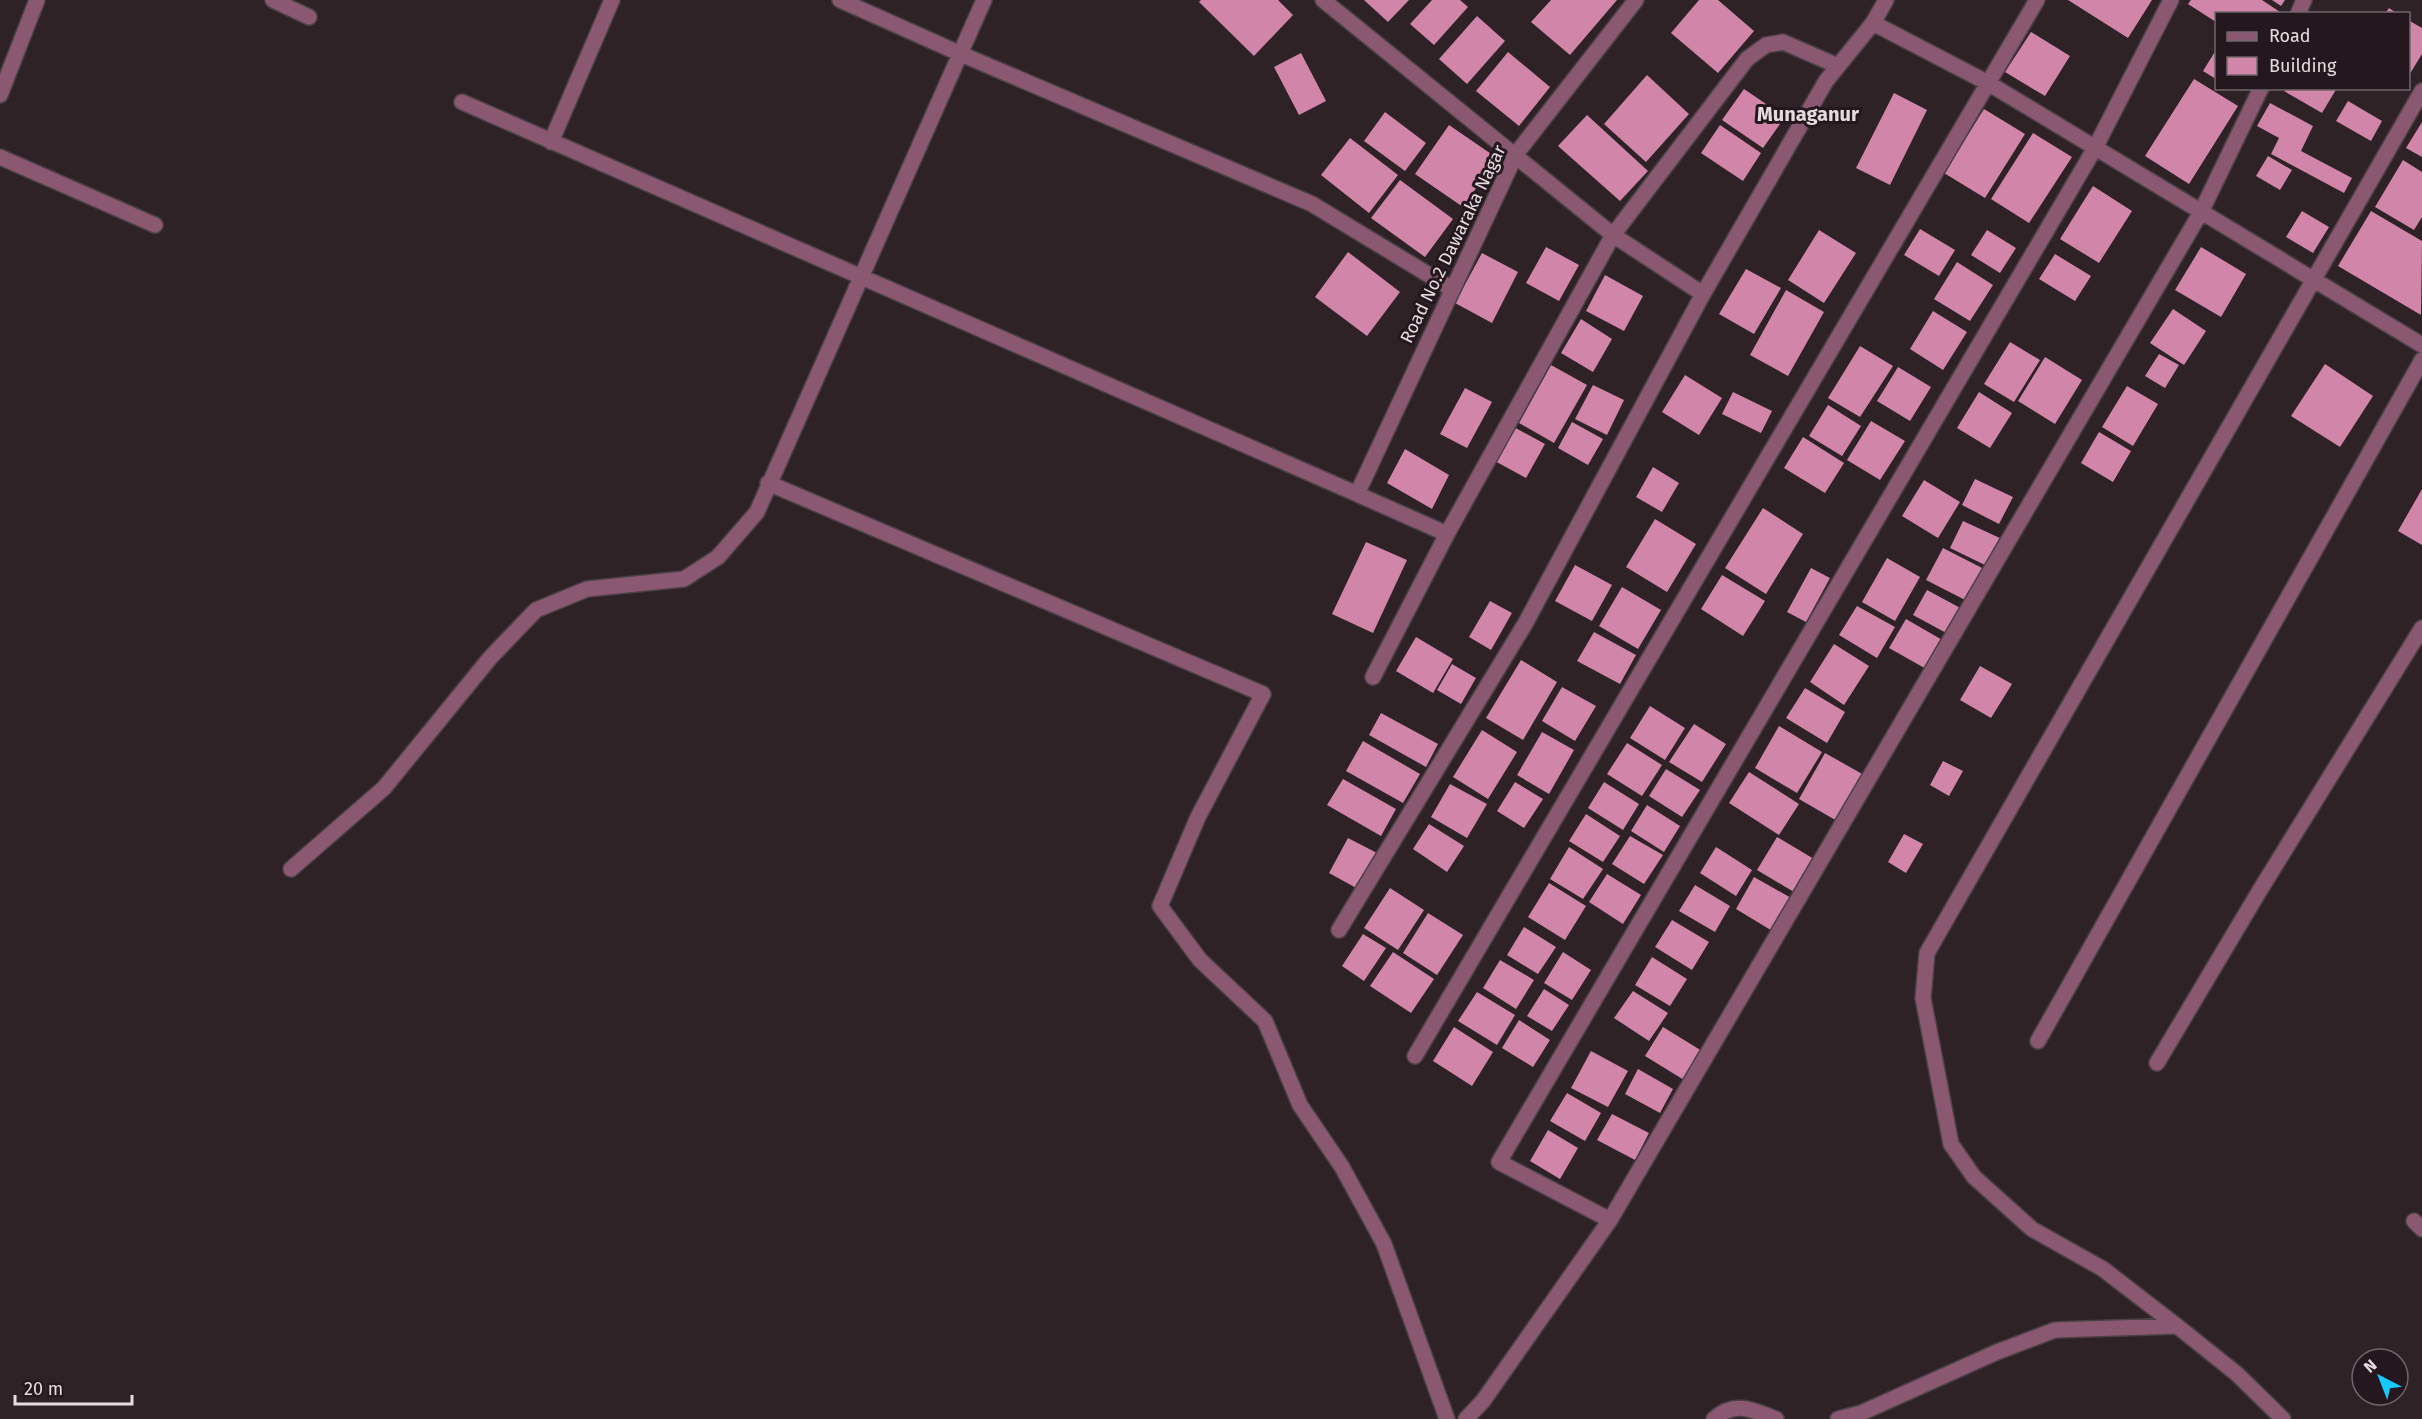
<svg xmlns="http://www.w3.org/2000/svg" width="2422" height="1419" font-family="'Fira Sans',sans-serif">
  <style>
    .building { fill: #d186a9 }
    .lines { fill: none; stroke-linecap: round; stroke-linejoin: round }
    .minor-casing { stroke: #4b4045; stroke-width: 18 }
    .minor { stroke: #8a5870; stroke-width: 15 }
    .labels { text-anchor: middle; stroke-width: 6; stroke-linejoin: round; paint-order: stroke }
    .street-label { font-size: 18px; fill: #e5dce0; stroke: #24181e }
    .neighbourhood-label { font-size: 20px; font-weight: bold; fill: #e5dce0; stroke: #24181e }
  </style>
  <rect width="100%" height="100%" fill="#2e2227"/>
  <!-- building -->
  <path class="building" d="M1201,0H1278L1293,15L1254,56L1199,2Z
    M1364,0H1409L1388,22Z
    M1432,0H1460L1468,7L1434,45L1410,24Z
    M1551,0H1617L1570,55L1531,22Z
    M1699,0H1718L1754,31L1718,73L1671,33Z
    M2068,0H2152L2128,38Z
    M2191,0H2262L2283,14H2216V22L2188,4Z
    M2272,0H2285L2281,6Z
    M2389,8L2398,14H2385Z
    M1477,16L1505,41L1467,84L1439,59Z
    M2408,20L2422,28V54L2408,77Z
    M2031,32L2070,56L2045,96L2005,72Z
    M2216,50V79L2203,71Z
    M1508,52L1550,87L1519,126L1476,91Z
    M1301,53L1326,101L1299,115L1274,67Z
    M1647,75L1689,114L1646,162L1604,124Z
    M2194,79L2238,106L2189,184L2145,156Z
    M2286,88H2337L2322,113L2284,91Z
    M1744,89L1785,117L1763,148L1722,120Z
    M1894,93L1927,110L1890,185L1856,168Z
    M2348,101L2382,121L2371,141L2336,121Z
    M2270,103L2313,126L2301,151L2352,178L2344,193L2271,154L2279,138L2257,126Z
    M1984,109L2025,134L1985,198L1944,173Z
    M1385,112L1426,143L1405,171L1364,141Z
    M1587,115L1648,171L1620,201L1558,146Z
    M2422,122V157L2406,148Z
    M1449,125L1497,158L1463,207L1415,174Z
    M1720,125L1761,153L1743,181L1701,153Z
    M2033,133L2072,157L2029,223L1991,199Z
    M1350,138L1398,175L1369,213L1321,175Z
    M2268,156L2292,170L2280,190L2256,176Z
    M2403,160L2422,172V217L2414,230L2375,207Z
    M1400,180L1453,219L1425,257L1371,218Z
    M2093,186L2132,211L2099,263L2060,239Z
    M2302,211L2329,227L2313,253L2286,237Z
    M2371,211L2422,241L2421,315L2338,266Z
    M1920,229L1955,250L1939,276L1904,255Z
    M1819,230L1856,253L1824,303L1788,280Z
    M1987,230L2016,248L2000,273L1971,255Z
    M1546,247L1579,265L1559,301L1526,283Z
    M2201,247L2246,274L2221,317L2175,290Z
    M1348,252L1400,292L1367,336L1315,297Z
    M1482,253L1518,272L1492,323L1455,303Z
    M2055,254L2091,276L2075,301L2039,279Z
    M1957,262L1993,285L1970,321L1934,299Z
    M1746,269L1781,288L1754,334L1719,314Z
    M1605,275L1643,296L1624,331L1586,311Z
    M1786,290L1824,312L1788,376L1750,355Z
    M2173,309L2206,331L2184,365L2150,343Z
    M1933,311L1967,332L1943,370L1910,349Z
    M1581,319L1612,339L1593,372L1561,353Z
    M2010,342L2040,360L2014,402L1984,384Z
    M1860,346L1893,366L1860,417L1828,398Z
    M2159,354L2179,365L2165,388L2145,376Z
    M2045,357L2082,380L2055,424L2018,401Z
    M2325,364L2373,396L2340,447L2291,416Z
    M1551,365L1587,385L1554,443L1519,423Z
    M1898,367L1931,387L1910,421L1877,401Z
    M1685,375L1722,398L1699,435L1662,412Z
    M1593,385L1624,400L1607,435L1575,419Z
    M2127,386L2158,404L2133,446L2102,427Z
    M1465,388L1492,402L1467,448L1440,434Z
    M1733,392L1772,411L1761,433L1722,414Z
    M1979,392L2012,413L1990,448L1957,428Z
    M1828,405L1861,426L1842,456L1809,436Z
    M1871,421L1905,441L1880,480L1847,460Z
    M1572,422L1603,439L1588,465L1558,448Z
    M1512,426L1545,444L1526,478L1493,460Z
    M2099,432L2131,451L2113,482L2081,463Z
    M1803,437L1844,463L1825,493L1784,468Z
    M1405,449L1449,475L1432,509L1387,483Z
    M1653,467L1679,483L1662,512L1636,497Z
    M1975,479L2013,497L1999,524L1962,505Z
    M1924,480L1960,502L1938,538L1902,516Z
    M2422,489V545L2398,531Z
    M1763,508L1803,534L1766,594L1725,568Z
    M1655,519L1696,544L1667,592L1626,567Z
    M1963,521L2002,539L1989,567L1950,548Z
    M1366,542L1407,560L1373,633L1332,614Z
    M1943,548L1988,571L1971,603L1926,580Z
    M1887,558L1920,577L1895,621L1862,602Z
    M1575,565L1612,585L1592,621L1555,601Z
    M1811,568L1830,578L1806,622L1787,612Z
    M1722,575L1765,601L1743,636L1701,609Z
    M1622,587L1661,610L1638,649L1599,626Z
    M1927,590L1964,610L1950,635L1913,615Z
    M1490,601L1512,613L1491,650L1469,637Z
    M1857,606L1895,627L1877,658L1839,635Z
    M1906,619L1944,641L1928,670L1889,648Z
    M1594,632L1636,655L1620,684L1577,661Z
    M1416,637L1453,659L1433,693L1396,671Z
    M1834,644L1869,666L1844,705L1810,682Z
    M1521,660L1557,682L1523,740L1486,718Z
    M1452,664L1476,678L1461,704L1437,690Z
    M1980,666L2012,684L1991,718L1960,700Z
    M1562,687L1596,706L1575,741L1542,721Z
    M1805,688L1845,712L1827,743L1786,718Z
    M1650,706L1685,728L1665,760L1630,738Z
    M1381,713L1438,744L1426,767L1369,735Z
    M1694,724L1726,744L1702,782L1669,762Z
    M1779,726L1822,752L1797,793L1755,768Z
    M1482,730L1517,752L1488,799L1453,777Z
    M1542,732L1574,750L1549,794L1517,775Z
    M1363,741L1420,774L1403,803L1346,771Z
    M1627,743L1662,765L1642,796L1607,774Z
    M1825,753L1864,775L1837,821L1799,799Z
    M1943,761L1963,771L1949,796L1930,785Z
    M1666,769L1700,790L1682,817L1649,796Z
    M1749,772L1799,804L1779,835L1729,803Z
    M1343,779L1396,809L1381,836L1327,805Z
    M1515,782L1543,799L1524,828L1497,811Z
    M1604,782L1639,804L1623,830L1588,808Z
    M1450,784L1487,804L1467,838L1431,817Z
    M1647,805L1680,826L1664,852L1631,831Z
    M1586,814L1620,836L1603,862L1569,841Z
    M1429,824L1464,846L1447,872L1413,849Z
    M1904,834L1923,844L1906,873L1888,862Z
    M1630,836L1663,855L1644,884L1612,864Z
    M1777,837L1814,859L1794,892L1757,870Z
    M1348,838L1377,853L1358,889L1329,873Z
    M1569,847L1603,869L1583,899L1550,879Z
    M1716,847L1752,870L1736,896L1700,873Z
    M1607,874L1641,895L1623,924L1589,902Z
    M1754,877L1793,899L1774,932L1736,909Z
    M1549,883L1586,906L1565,940L1528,917Z
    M1695,885L1730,906L1715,932L1679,911Z
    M1390,888L1424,910L1398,950L1364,928Z
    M1428,913L1463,935L1437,975L1403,953Z
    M1672,920L1709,942L1692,970L1655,947Z
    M1524,927L1556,947L1538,974L1507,955Z
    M1363,934L1386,948L1364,981L1342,966Z
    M1393,952L1434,979L1411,1013L1370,986Z
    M1563,952L1591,970L1572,1000L1544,983Z
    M1652,957L1687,979L1670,1006L1635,985Z
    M1500,960L1534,980L1516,1009L1483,988Z
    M1544,989L1569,1005L1552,1031L1527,1016Z
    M1633,991L1668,1013L1649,1041L1614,1018Z
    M1477,992L1515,1015L1497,1045L1458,1021Z
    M1519,1020L1550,1040L1533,1067L1502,1048Z
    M1454,1027L1493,1052L1472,1086L1433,1061Z
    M1663,1027L1702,1051L1684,1080L1645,1056Z
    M1591,1051L1628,1071L1608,1107L1571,1088Z
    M1638,1069L1673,1089L1660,1113L1625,1094Z
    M1567,1093L1601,1113L1585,1141L1550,1121Z
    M1612,1114L1649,1133L1635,1160L1597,1140Z
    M1548,1130L1578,1148L1560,1179L1530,1161Z"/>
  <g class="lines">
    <defs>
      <path id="minor" d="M273,0L309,17
        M840,0L961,54L1312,204L1452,289
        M1323,0L1613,235L1703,294
        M2298,14L2304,0
        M1873,23L1988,83L2422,345
        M0,95L37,0
        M462,102L1357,494
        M551,142L612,0
        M0,157L155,225
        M768,483L1263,694L1198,817L1160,906L1200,960L1265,1021L1300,1105L1342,1167L1384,1244L1447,1419
        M1447,534L1357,494L1516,154L1636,0
        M1373,677L1447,534L1613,235L1747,59L1766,45L1783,42L1838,66
        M291,869L384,788L490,658L536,610L587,589L684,579L718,557L757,512L984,0
        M1339,930L1525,624L1703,294L1826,81L1873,23L1886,0
        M2038,1041L2422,360
        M1415,1056L2037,0
        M2157,1063L2260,890L2422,628
        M1610,1220L1499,1162L2095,148L2171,0
        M2414,1221L2422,1229
        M1466,1419L1483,1401L1610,1220L2201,212L2261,88
        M1714,1419C1735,1400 1753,1410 1776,1419
        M1838,1419L1861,1413L1997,1352L2055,1330L2177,1326
        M2283,1419L2237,1374L2177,1326L2103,1269L2032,1229L1974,1177L1951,1144L1923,998L1927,953L2422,91"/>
    </defs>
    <!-- minor casing -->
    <use href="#minor" class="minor-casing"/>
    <!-- minor -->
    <use href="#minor" class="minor"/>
  </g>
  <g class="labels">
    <!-- street labels -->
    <g class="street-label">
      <text transform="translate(1453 244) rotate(-64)" y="6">Road No.2 Dawaraka Nagar</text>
    </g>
    <!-- neighbourhood labels -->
    <g class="neighbourhood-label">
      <text x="1808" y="121">Munaganur</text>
    </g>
  </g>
  <!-- legend -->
  <rect x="2215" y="12" width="195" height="78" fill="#24181e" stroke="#71666c" stroke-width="1.5"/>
  <rect x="2227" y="32" width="30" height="9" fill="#8a5870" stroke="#71666c" stroke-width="1.5"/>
  <text x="2269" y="42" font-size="18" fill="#e5dce0">Road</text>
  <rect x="2227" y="57" width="30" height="18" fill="#d186a9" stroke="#71666c" stroke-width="1.5"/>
  <text x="2269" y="72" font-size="18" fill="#e5dce0">Building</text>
  <!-- north arrow -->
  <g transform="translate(2380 1377) rotate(318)"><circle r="28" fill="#24181e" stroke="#71666c" stroke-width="1.5"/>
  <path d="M0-4.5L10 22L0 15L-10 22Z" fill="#16cafb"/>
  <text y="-9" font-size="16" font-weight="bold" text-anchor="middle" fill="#e5dce0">N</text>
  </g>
  <!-- scale -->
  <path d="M15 1395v9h117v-9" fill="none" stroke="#e5dce0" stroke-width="3"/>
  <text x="24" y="1395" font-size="18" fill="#e5dce0" stroke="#24181e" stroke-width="4.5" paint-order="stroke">20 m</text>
</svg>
